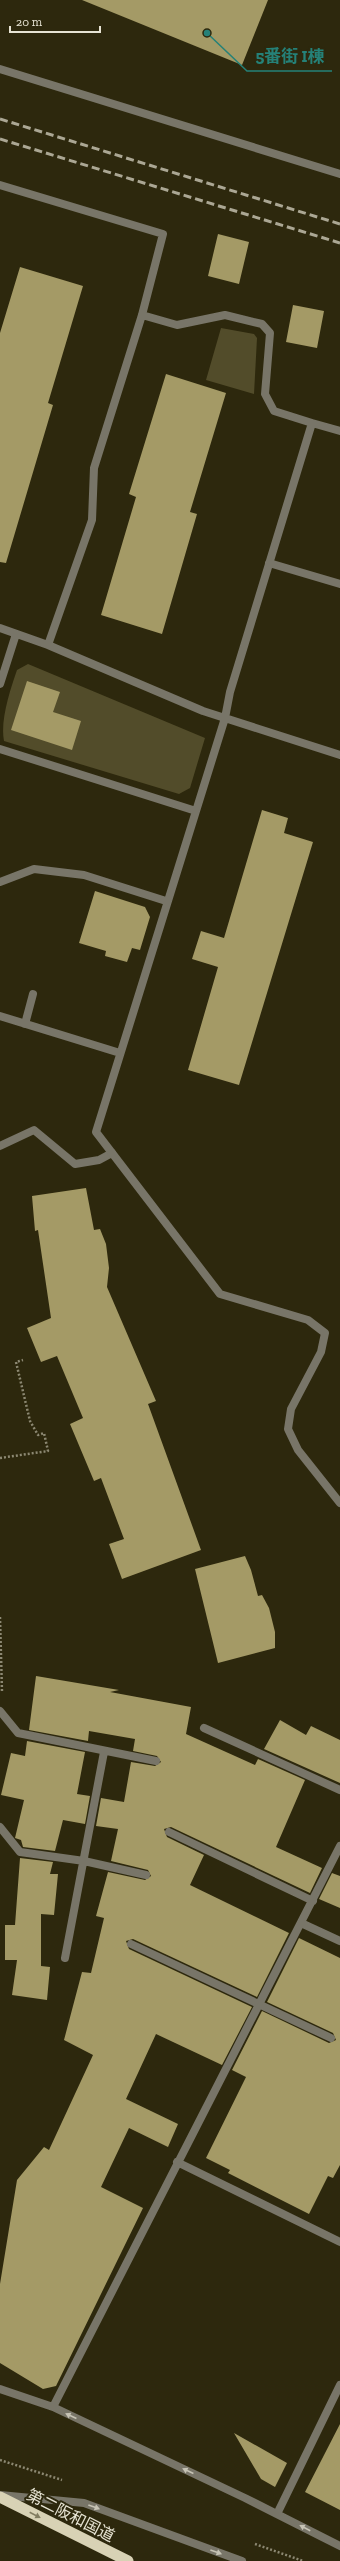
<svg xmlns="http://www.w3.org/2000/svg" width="340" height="2561" font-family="'Zilla Slab','Noto Sans JP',serif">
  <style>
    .green { fill: #524c2a }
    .building { fill: #a49a66 }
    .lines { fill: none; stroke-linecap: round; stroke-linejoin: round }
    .path { stroke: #8c8872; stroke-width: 2.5; stroke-dasharray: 2 2; stroke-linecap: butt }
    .service { stroke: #787568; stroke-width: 8 }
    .pedestrian { stroke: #787568; stroke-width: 8 }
    .minor { stroke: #787568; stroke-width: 8 }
    .trunk { stroke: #d8d2b5; stroke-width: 11 }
    .rail { stroke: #aba794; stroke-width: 3; stroke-dasharray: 8 4; stroke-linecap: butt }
    .oneway { fill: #c6c3b4 }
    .oneway2 { fill: #827d61 }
    .labels { text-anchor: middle; stroke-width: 4; stroke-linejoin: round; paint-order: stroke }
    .street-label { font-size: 16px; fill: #e7e4d4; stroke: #2d280d }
    .leader { fill: none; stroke: #258178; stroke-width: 1.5 }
    .callout-dot { fill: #258178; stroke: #2d280d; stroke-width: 1.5 }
    .callout-label { font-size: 17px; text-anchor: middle; font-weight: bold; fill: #258178; stroke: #2d280d; stroke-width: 4; stroke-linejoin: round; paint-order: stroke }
  </style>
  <rect width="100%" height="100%" fill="#2d280d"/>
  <!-- green -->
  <path class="green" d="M221,328L254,334L257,338L254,394L206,380Z
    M28,664L205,738L190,788L179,794L4,741C0,721 10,690 17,670Z"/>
  <!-- building -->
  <path class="building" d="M82,0H268L242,65Z
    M218,234L249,242L239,284L208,276Z
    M20,267L83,286L48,403L53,405L6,563L0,562V333Z
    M293,305L324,311L317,348L286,342Z
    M166,374L226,393L190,512L197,514L162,634L101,615L136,497L129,494Z
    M27,681L60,692L53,712L81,721L72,750L11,730Z
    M262,810L288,818L284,833L313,842L239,1085L188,1070L218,967L192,959L201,931L224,938Z
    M95,891L145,907L150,917L140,950L132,948L127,962L105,956L106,951L79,943Z
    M86,1188L94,1230L100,1229L106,1244L109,1268L107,1287L156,1401L148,1404L201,1550L122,1579L109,1544L124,1539L101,1478L94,1481L70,1424L83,1418L57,1356L41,1362L27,1328L51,1318L38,1230L35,1231L32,1196Z
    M245,1556L251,1570L258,1596L262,1595L269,1608L275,1632V1648L218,1663L195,1569Z
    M36,1676L119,1690L110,1692L191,1707L186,1734L255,1765L258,1759L305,1780L276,1847L322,1868L310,1893L171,1827L164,1829L167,1837L204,1855L190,1885L289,1933L257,1997L133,1939L126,1941L129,1949L252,2007L222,2065L156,2034L126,2099L178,2124L168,2147L129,2128L101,2187L143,2208L56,2386L43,2389L0,2363V2284L17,2180L44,2147L49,2150L93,2055L64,2040L82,1972L91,1973L104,1918L96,1916L108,1872L145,1880L151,1876L148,1870L111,1861L118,1829L96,1826L101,1798L124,1802L131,1762L155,1766L161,1762L157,1756L133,1751L135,1739L89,1731L88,1741L29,1730Z
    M280,1720L306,1735L311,1726L340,1740V1783L264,1749Z
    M27,1741L85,1752L77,1794L90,1796L85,1824L63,1820L55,1851L23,1847L21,1840L15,1838L24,1800L1,1795L11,1753L25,1756Z
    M20,1858L53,1862L50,1874H58L54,1915L41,1914V1966L50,1967L47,2000L12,1995L17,1960H5V1925H15Z
    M332,1873L340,1876V1908L319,1899Z
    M299,1938L340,1958V2165L333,2178L328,2176L309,2214L228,2173L230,2170L206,2158L246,2077L232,2070L262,2011L329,2043L336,2040L333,2033L267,2002Z
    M340,2424V2510L305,2492Z
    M234,2433L287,2463L275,2487L261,2479Z"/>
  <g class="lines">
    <!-- path -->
    <path class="path" d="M0,1458L48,1451L44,1433L38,1435L30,1421L16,1362L23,1360
      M0,1617L2,1692
      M0,2460L62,2480
      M255,2544L303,2561"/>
    <!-- service -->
    <path class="service" d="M0,1146L34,1130L75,1164L99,1160L112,1153"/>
    <!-- pedestrian -->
    <path class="pedestrian" d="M0,69L340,174"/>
    <!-- minor -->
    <path class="minor" d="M0,185L163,234L142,315L94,468L92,520L48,645
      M142,315L177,325L225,315L262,324L270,333L265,394L274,411L312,423L230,692L225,718L96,1132L220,1294L308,1320L325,1333L321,1352L291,1409L288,1429L298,1450L340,1503
      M312,423L340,431
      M269,563L340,584
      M0,628L48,645L203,711L340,755
      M0,684L16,634
      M0,749L196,811
      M0,882L34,869L84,875L166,901
      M0,1016L120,1053
      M25,1024L33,994
      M0,1711L18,1733L156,1761
      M204,1728L340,1790
      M0,1827L20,1852L84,1861L146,1875
      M169,1832L313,1901
      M301,1923L340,1941
      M131,1944L331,2038
      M65,1958L104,1752
      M177,2162L340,2242
      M0,2389L53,2407L245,2498L340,2546
      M53,2407L340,1846
      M0,2495L84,2503L242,2561
      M277,2514L340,2385"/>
    <!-- trunk -->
    <path class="trunk" d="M0,2497L128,2561"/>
    <!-- rail -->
    <path class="rail" d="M0,119L340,224
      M0,139L340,243"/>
  </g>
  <!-- one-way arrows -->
  <defs><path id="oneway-solid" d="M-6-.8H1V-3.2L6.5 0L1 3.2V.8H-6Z"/></defs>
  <g class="oneway">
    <use href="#oneway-solid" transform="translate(71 2416) rotate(-155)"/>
    <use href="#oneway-solid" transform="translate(188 2471) rotate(-155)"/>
    <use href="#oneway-solid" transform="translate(94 2507) rotate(20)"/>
    <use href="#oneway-solid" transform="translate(305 2528) rotate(-152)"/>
    <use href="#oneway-solid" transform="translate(216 2552) rotate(20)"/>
  </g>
  <use class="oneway2" href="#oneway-solid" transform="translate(35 2515) rotate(27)"/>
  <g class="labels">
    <!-- street labels -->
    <g class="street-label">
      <text transform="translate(71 2515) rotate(27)" y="6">第二阪和国道</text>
    </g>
  </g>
  <!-- callouts -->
  <path class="leader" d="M207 33L247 71H332"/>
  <circle class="callout-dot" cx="207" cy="33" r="4"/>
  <g class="callout-label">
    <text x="290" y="62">5番街 I棟</text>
  </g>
  <!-- scale -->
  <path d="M10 26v6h90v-6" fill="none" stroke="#e7e4d4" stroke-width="2"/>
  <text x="16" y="26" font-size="12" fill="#e7e4d4" stroke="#2d280d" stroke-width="3" paint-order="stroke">20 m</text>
</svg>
